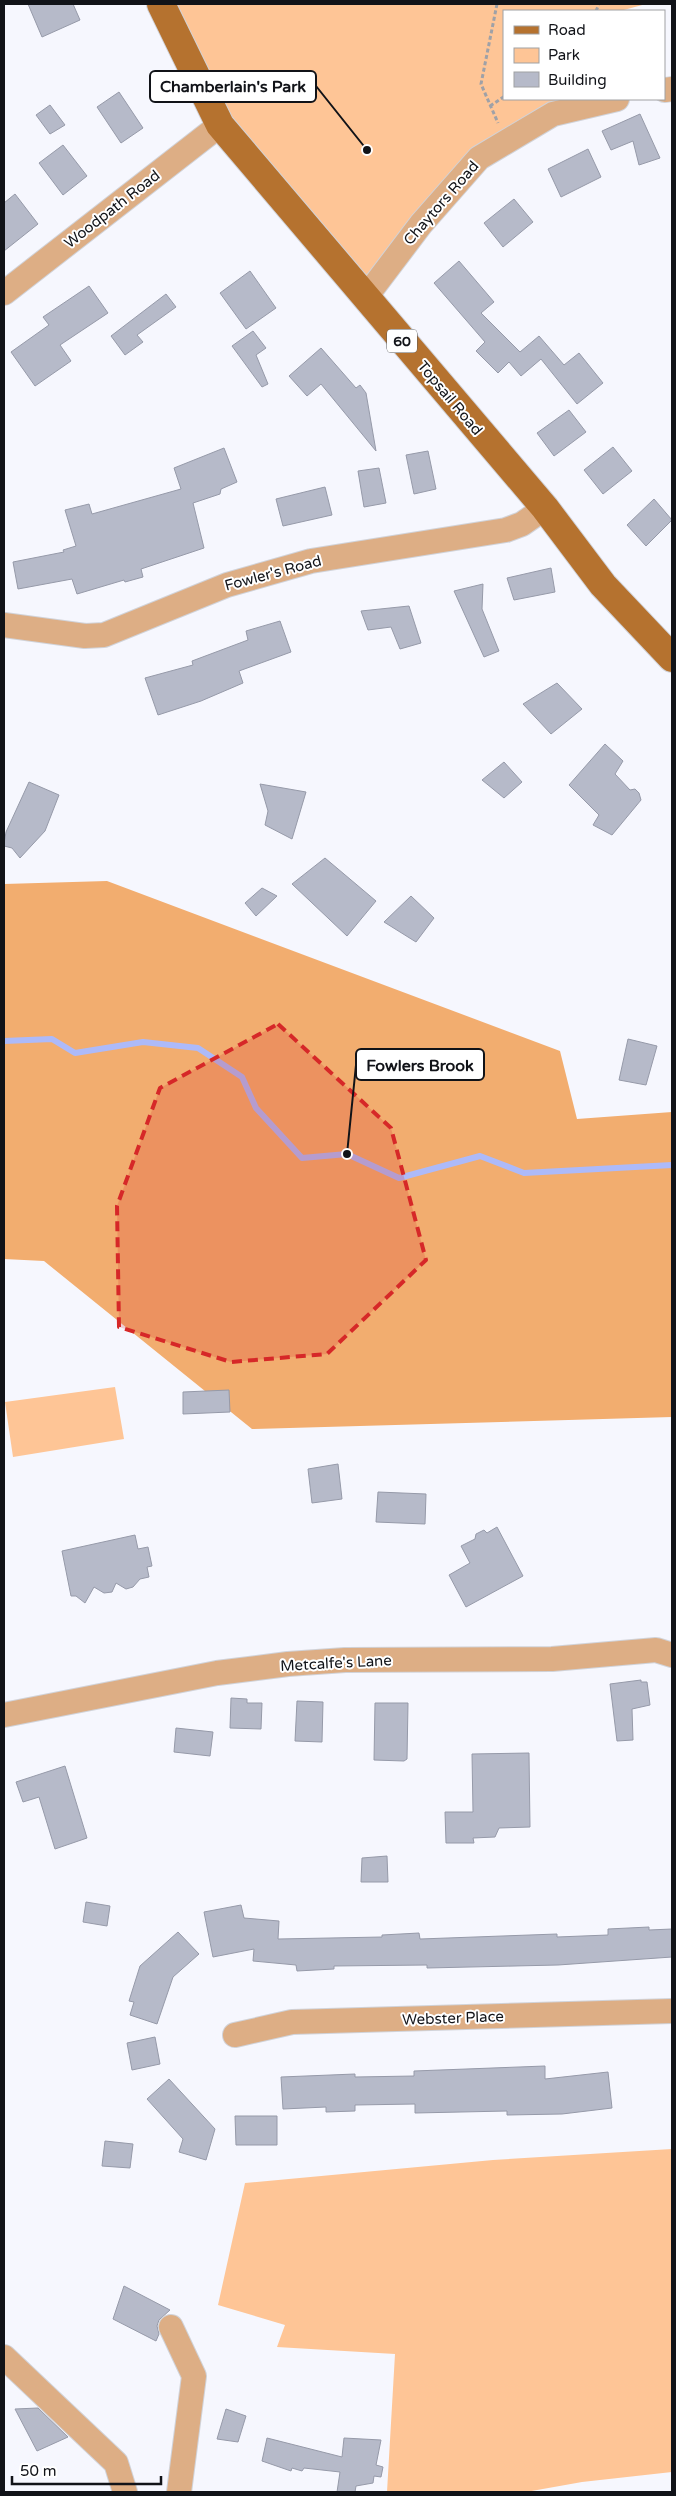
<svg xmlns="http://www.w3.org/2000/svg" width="676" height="2496" font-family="'Varela Round',sans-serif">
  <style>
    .green { fill: #fec596 }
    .forest { fill: #f2ad6f }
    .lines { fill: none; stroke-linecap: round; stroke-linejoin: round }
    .stream { stroke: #adbaf9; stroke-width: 6 }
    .building { fill: #b6bac9; stroke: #969aa9 }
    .minor-casing { stroke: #d1d3d9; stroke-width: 26 }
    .major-casing { stroke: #d1d3d9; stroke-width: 30 }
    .path { stroke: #9fa1a7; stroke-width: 3; stroke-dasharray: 4 2.5; stroke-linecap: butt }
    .minor { stroke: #ddae85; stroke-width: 24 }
    .major { stroke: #b5722f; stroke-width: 28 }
    .marked { fill: #d62828; fill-opacity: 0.2; stroke: #d62828; stroke-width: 4; stroke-dasharray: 10 6; stroke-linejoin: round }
    .labels { text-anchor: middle; stroke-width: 4; stroke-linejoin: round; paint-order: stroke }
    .shield { fill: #fff; stroke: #585a5d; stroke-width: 1 }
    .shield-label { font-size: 14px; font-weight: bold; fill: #111318 }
    .street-label { font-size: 15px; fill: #111318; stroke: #fff }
    .leader { fill: none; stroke: #111318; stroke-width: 2 }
    .callout-dot { fill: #111318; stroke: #fff; stroke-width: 2 }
    .callout { fill: #fff; stroke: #111318; stroke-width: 2 }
    .callout-label { font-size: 16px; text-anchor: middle; font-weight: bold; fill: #111318 }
  </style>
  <rect width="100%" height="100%" fill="#f6f7fe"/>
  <!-- green -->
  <path class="green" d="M161,4H646L620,11H505V99H617L479,158L365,298L220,125Z
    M115,1387L124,1439L13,1457L5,1402Z
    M672,2149V2472L582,2482L526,2492H387L395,2354L277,2347L285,2325L218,2305L245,2183L493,2160Z"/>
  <!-- forest -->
  <path class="forest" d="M107,881L560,1051L577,1119L672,1112V1417L252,1429L44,1261L4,1259V884Z"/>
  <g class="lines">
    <!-- stream -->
    <path class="stream" d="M4,1041L52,1039L75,1053L143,1042L198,1048L242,1077L256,1108L302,1158L347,1154L399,1178L480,1156L524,1173L672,1165"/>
  </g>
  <!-- building -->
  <path class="building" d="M28,4H73L80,20L42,37Z
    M119,92L143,128L121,143L97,107Z
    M50,105L65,125L50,134L36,115Z
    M640,114L660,158L639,165L633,141L611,150L602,131Z
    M63,145L87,176L63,195L39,163Z
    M588,149L601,177L561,197L548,169Z
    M15,194L38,224L4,251V203Z
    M514,199L533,222L503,247L484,223Z
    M459,261L494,302L481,313L520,352L539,336L564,365L579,353L603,383L577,404L541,359L521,376L509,362L498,373L476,351L485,342L434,283Z
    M250,271L276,308L246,329L220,293Z
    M89,286L108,313L60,345L71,361L35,386L11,352L49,325L43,317Z
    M166,294L176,307L137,335L143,342L125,355L111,336Z
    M253,331L266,348L256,355L268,384L262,387L232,346Z
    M321,348L356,388L360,385L366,393L376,451L321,384L307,396L289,376Z
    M569,410L586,432L554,456L537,433Z
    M613,447L632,471L603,494L584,470Z
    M224,448L237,482L221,489L220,494L193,503L204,548L141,569L143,577L125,582L124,580L77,594L72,579L18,589L13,562L64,552L63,550L76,546L65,510L89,504L92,514L181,489L174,468Z
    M428,451L436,489L414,494L406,455Z
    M379,468L386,503L364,507L358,471Z
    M325,487L332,515L283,526L276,499Z
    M654,499L672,520L646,546L627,525Z
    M551,568L555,592L514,600L507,578Z
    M483,584L482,609L499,651L484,657L454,591Z
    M409,606L421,643L400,649L391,627L368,630L361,611Z
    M280,621L291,652L239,671L243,683L201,701L158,715L145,678L193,665L192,661L248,640L246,631Z
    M557,683L582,709L551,734L523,704Z
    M605,744L623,761L615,774L630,790L635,789L639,793L641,800L612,835L593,825L599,815L569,785Z
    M504,762L522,782L504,798L482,780Z
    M29,782L59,795L45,831L20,858L12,848L4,846V844L6,832Z
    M260,784L306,792L292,839L265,825L268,811Z
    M325,858L376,901L347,936L292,884Z
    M262,888L277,896L256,916L245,903Z
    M411,896L434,918L416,942L384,922Z
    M628,1039L657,1046L646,1085L619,1080Z
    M229,1390L230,1412L183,1414V1392Z
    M338,1464L342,1499L312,1503L308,1469Z
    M378,1492L426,1494L425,1524L376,1522Z
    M497,1527L523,1576L466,1607L449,1575L470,1563L461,1546L475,1539L476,1534L484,1530L487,1533Z
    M135,1535L138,1549L148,1547L152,1566L147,1567L149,1577L140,1579L133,1587L126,1589L116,1583L112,1592L104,1593L94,1587L85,1603L76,1596H71L62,1551Z
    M641,1680V1682H647L650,1705L632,1709L633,1740L617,1741L610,1684Z
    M231,1698L247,1699V1703H262L261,1729L230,1728Z
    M297,1701L323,1702L322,1742L295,1741Z
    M375,1703H408L407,1759L404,1761L374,1760Z
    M176,1728L213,1732L210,1756L174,1752Z
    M529,1753L530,1827L499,1828L495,1837L473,1838L474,1843H446L445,1812H473L472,1754Z
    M65,1766L87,1838L55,1849L39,1797L23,1802L16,1782Z
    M387,1856L388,1882H361L362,1858Z
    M86,1902L110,1906L107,1926L83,1922Z
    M241,1905L244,1918L279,1921L278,1939L382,1937V1935L419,1933L420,1939L557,1934V1937L608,1935V1929L649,1927V1930L672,1929V1957L558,1965L427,1968V1965L334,1966V1969L297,1971L296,1965L253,1961L254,1949L213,1957L204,1912Z
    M178,1932L199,1954L173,1977L157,2024L130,2015L134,2002L129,2001L140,1966Z
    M155,2037L160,2064L132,2070L127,2043Z
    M545,2066V2079L608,2072L612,2108L562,2114L507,2115V2111L415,2113V2104L355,2105V2111L326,2112V2107L283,2109L281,2077L355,2074V2077L414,2076V2071Z
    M169,2079L215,2129L206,2160L179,2152L183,2139L147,2099Z
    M235,2116H277V2145H236Z
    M105,2141L133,2144L130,2168L102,2166Z
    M124,2286L170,2310L159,2320L157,2326L159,2334L156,2341L113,2319Z
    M38,2408L68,2437L37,2451L15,2409Z
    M226,2409L246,2416L238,2442L217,2439Z
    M267,2438L342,2457L344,2438L381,2440L376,2465L383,2467L381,2477L374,2476L373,2483L356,2486L355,2492H337L340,2472L304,2468L302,2471L292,2468L291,2471L262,2461Z"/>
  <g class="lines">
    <defs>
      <path id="minor" d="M665,90L672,89
        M4,293L220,125
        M365,298L421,224L479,158L553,114L617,99
        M4,625L85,636L104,635L227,585L311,561L506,530L522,524L545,508
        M4,1715L217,1673L288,1664L345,1660L552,1659L656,1650L672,1655
        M235,2035L292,2022L672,2011
        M171,2327L194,2376L179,2492
        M4,2357L116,2463L125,2492"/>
      <path id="major" d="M161,4L220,125L545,508L603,585L672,658"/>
    </defs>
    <!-- minor casing -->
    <use href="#minor" class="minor-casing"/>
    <!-- major casing -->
    <use href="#major" class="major-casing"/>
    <!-- path -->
    <path class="path" d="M497,4L481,84L498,123
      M596,11L599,4
      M490,106L505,96"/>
    <!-- minor -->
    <use href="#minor" class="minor"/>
    <!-- major -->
    <use href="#major" class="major"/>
  </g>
  <!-- marked area -->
  <path class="marked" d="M278,1024L391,1128L426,1260L327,1354L231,1362L119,1327L117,1206L160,1088Z"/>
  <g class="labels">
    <!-- shield labels -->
    <rect class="shield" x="387" y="329.5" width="30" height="23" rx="4"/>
    <g class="shield-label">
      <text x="402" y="346">60</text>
    </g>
    <!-- street labels -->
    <g class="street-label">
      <text transform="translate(441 203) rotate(-49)" y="5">Chaytors Road</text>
      <text transform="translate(112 209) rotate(-38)" y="5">Woodpath Road</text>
      <text transform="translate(450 398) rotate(50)" y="5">Topsail Road</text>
      <text transform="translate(273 573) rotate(-15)" y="5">Fowler's Road</text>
      <text transform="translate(336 1663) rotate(-3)" y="5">Metcalfe's Lane</text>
      <text transform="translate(453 2018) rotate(-2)" y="5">Webster Place</text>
    </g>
  </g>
  <!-- callouts -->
  <path class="leader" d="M367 150L316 86M347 1154L356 1065"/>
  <g class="callout-dot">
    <circle cx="367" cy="150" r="5"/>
    <circle cx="347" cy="1154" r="5"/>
  </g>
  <g class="callout">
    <rect x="150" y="71" width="166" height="31" rx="5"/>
    <rect x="356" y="1049" width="128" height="31" rx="5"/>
  </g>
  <g class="callout-label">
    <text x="233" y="92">Chamberlain's Park</text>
    <text x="420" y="1071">Fowlers Brook</text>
  </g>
  <!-- border -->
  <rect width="676" height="2496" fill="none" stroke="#111318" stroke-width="10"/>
  <!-- legend -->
  <rect x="503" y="10" width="162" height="90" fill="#ffffff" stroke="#a0a1a3"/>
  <rect x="514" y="26" width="25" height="8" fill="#b5722f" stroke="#a0a1a3"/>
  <text x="548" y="35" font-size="15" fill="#111318">Road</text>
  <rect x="514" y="48" width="25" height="15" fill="#fec596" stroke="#a0a1a3"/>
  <text x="548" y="60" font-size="15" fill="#111318">Park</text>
  <rect x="514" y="72" width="25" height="15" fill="#b6bac9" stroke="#a0a1a3"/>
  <text x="548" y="85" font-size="15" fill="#111318">Building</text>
  <!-- scale -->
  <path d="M12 2476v8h149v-8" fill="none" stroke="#111318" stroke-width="2.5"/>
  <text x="20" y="2476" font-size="15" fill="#111318" stroke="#ffffff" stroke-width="4" paint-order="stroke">50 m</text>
</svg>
